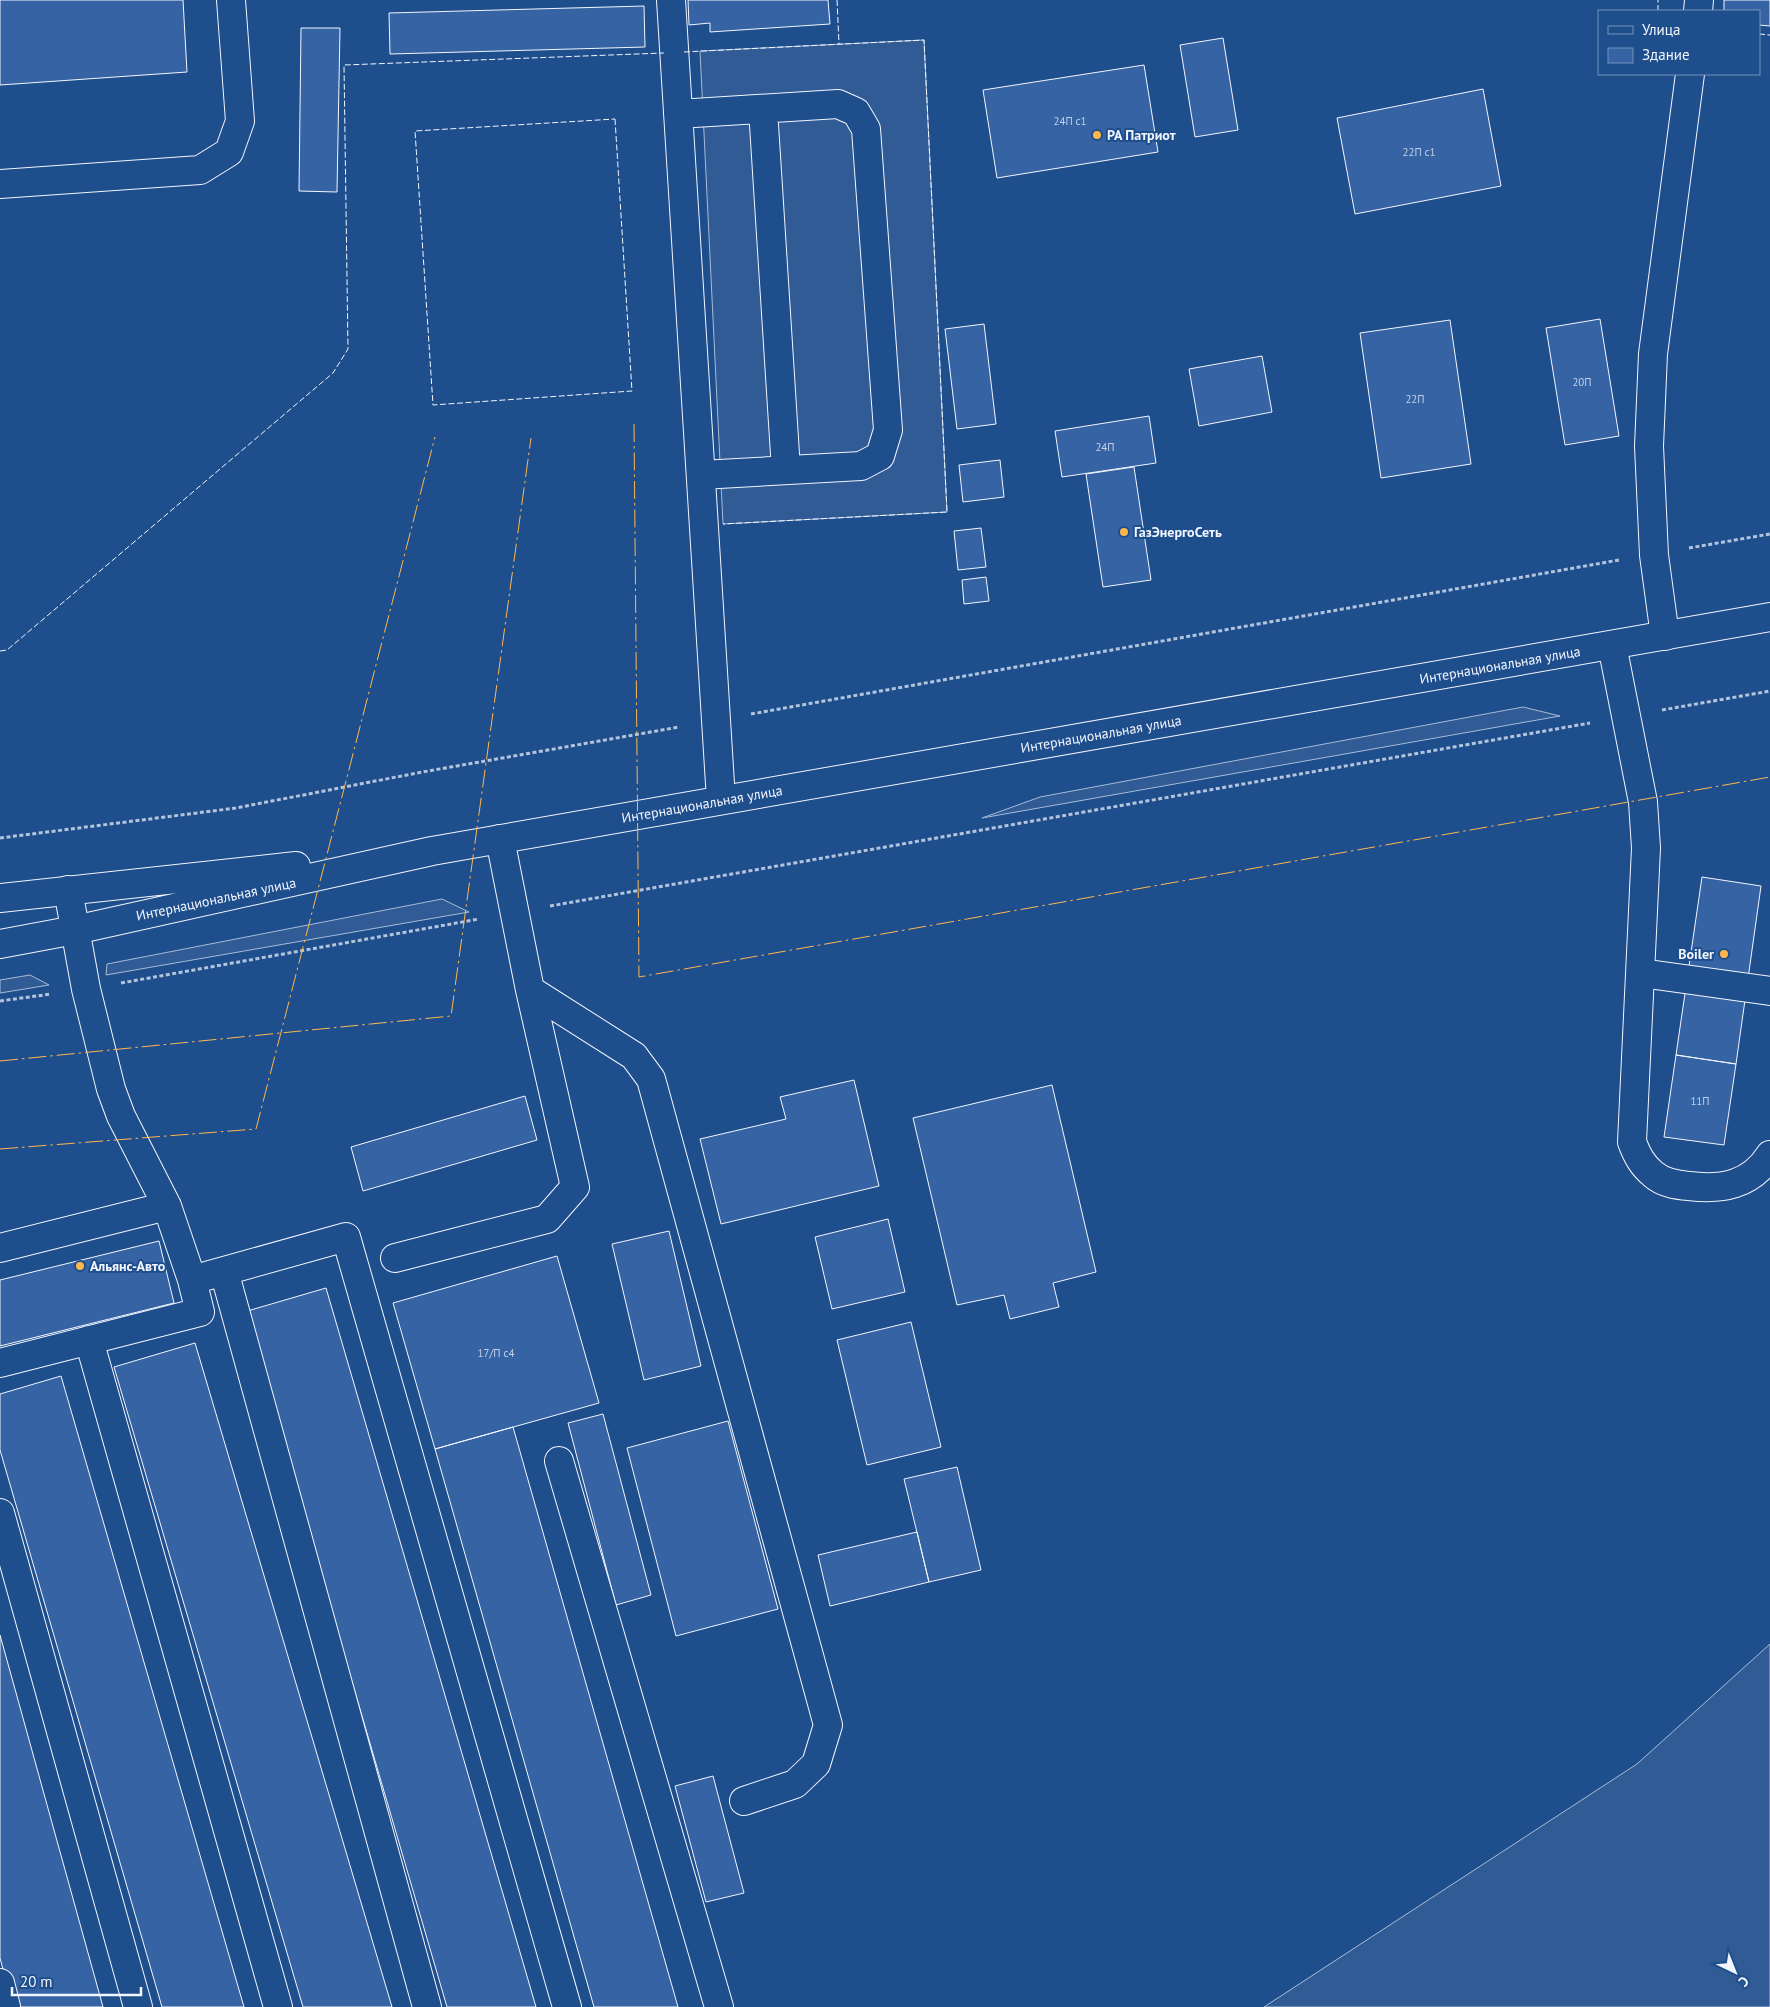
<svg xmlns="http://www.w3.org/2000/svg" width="1770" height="2007" font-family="'PT Sans',sans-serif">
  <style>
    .built { fill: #305b95; stroke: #a8bbd7 }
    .building { fill: #3563a3; stroke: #f2f6ff }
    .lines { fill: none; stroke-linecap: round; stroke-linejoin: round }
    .minor-casing { stroke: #f2f6ff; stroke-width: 30 }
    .major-casing { stroke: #f2f6ff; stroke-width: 30 }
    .path { stroke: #b3c4dc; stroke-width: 3; stroke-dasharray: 4 2.5; stroke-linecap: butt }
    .minor { stroke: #1f4e8c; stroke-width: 28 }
    .major { stroke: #1f4e8c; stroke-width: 28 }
    .fence { stroke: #f2f6ff; stroke-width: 1; stroke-dasharray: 6 2.5; stroke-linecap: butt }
    .power { stroke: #ffb74d; stroke-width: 1; stroke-dasharray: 18 4 2.5 4; stroke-linecap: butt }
    .poi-dot { fill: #ffb74d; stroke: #1f4e8c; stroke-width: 2 }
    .labels { text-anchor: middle; stroke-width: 4; stroke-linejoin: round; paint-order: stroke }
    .number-label { font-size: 11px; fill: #c3d1e8 }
    .poi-label { font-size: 14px; font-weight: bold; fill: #f2f6ff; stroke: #1f4e8c; text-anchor: start }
    .street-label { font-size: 14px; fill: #f2f6ff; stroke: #1f4e8c }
  </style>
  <rect width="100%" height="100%" fill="#1f4e8c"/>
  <!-- built -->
  <path class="built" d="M924,40L947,512L723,524L700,51Z
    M1523,707L1560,716L982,818L1040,797Z
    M442,899L469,912L106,975L107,964Z
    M30,975L49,985L0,993V980Z
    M1770,1644V2007H1264L1637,1764Z"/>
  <!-- building -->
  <path class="building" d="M0,0H183L187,72L0,85Z
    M688,0H828L830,24L710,32V23L689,25Z
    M1724,0H1770V26L1759,25V11H1724Z
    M644,6L645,47L390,54L389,13Z
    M301,28H340L337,192L299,191Z
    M1223,38L1238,130L1195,137L1180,45Z
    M1144,65L1158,152L997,178L983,90Z
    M1483,89L1501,186L1355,214L1337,118Z
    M1600,319L1619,436L1565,445L1546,328Z
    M1450,320L1471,464L1381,478L1360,333Z
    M984,324L996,424L957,429L945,329Z
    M1262,356L1272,412L1199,426L1189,369Z
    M1149,416L1156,463L1062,477L1055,431Z
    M1000,460L1004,497L963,502L959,465Z
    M1134,467L1151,580L1103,587L1086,474Z
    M981,528L986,567L958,570L954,531Z
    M986,577L989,601L964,604L962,580Z
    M1702,877L1761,886L1736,1064L1676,1055Z
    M1676,1055L1736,1064L1724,1145L1664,1137Z
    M854,1080L879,1186L721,1224L700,1139L786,1119L780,1097Z
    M1052,1085L1096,1272L1053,1283L1059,1307L1010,1319L1004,1295L957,1305L913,1118Z
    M525,1096L537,1140L363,1191L351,1147Z
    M888,1219L905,1292L832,1309L815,1237Z
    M669,1231L701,1366L644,1380L612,1244Z
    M159,1241L174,1303L0,1346V1280Z
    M557,1256L599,1403L435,1449L393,1303Z
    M326,1288L536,2007H447L244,1312Z
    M911,1322L941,1447L867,1465L837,1340Z
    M195,1343L392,2007H303L114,1367Z
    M61,1376L244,2007H162L0,1450V1394Z
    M603,1414L651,1595L616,1605L568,1423Z
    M728,1421L778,1609L676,1636L627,1448Z
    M513,1427L678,2007H594L435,1449Z
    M957,1467L981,1570L929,1582L904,1479Z
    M917,1532L929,1582L830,1606L818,1555Z
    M0,1635L103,2007H13L0,1958Z
    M713,1776L744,1893L706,1902L675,1786Z"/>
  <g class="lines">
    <defs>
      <path id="minor" d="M671,0L721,800
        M1698,11L1699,0
        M763,109L786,470
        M678,114L838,104L856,112L866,129L888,430L880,456L861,466L701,475
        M0,184L200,170L229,152L240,121L231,0
        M1665,636L1654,555L1649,446L1653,354L1690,74
        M1612,645L1643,802L1646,848L1632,1142C1637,1155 1642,1165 1653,1174C1663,1183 1676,1185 1689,1186C1722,1190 1751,1185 1770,1155
        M68,890L86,989L111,1089L121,1116L167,1206
        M1641,973L1770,991
        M530,990L634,1056L651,1079L828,1725L816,1764L795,1784L744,1801
        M0,1248L167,1206L192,1280L200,1312L0,1363
        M395,1258L547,1219L575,1187L530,990L500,839
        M224,1271L427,2007
        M192,1280L346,1237L567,2007
        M89,1340L278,2007
        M559,1461L719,2007
        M0,1513L138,2007
        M0,1983L6,2007"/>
      <path id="major" d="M0,898L296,866
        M0,944L75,930L432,851L1770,617"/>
    </defs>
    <!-- minor casing -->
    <use href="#minor" class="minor-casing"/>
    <!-- major casing -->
    <use href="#major" class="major-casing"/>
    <!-- path -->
    <path class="path" d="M1689,548L1770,534
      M1662,710L1770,691
      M751,714L1619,560
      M0,838L236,808L417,773L679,727
      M550,906L1590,723
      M121,983L479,919
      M0,1001L51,994"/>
    <!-- minor -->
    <use href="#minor" class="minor"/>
    <!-- major -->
    <use href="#major" class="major"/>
    <!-- fence -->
    <path class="fence" d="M837,0L839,44
      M1658,11V0
      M1759,34L1770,35
      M684,52L924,40L947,512L723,524
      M615,119L632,391L433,405L415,131Z
      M0,651L7,650L333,373L348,349L344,65L664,53"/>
    <!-- power -->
    <path class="power" d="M634,424L639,977L1770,777
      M0,1061L451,1016L531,438
      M0,1149L256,1129L435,437"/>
  </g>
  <!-- markers -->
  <g class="poi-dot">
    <circle cx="1097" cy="135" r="5"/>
    <circle cx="1124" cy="532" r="5"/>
    <circle cx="1724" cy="954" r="5"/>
    <circle cx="80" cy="1266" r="5"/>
  </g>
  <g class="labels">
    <!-- number labels -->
    <g class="number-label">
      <text x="1070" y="125">24П с1</text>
      <text x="1419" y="156">22П с1</text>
      <text x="1582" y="386">20П</text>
      <text x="1415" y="403">22П</text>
      <text x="1105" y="451">24П</text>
      <text x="1700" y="1105">11П</text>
      <text x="496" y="1357">17/П с4</text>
    </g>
    <!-- poi labels -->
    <g class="poi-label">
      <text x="1107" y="140">РА Патриот</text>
      <text x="1134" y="537">ГазЭнергоСеть</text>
      <text x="1714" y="959" text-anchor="end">Boiler</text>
      <text x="90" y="1271">Альянс-Авто</text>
    </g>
    <!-- street labels -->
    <g class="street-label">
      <text transform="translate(1500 665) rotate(-10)" y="5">Интернациональная улица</text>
      <text transform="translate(1101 734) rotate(-10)" y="5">Интернациональная улица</text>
      <text transform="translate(702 804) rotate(-10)" y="5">Интернациональная улица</text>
      <text transform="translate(216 899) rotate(-12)" y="5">Интернациональная улица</text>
    </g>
  </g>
  <!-- legend -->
  <rect x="1598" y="10" width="162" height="65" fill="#1f4e8c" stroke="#7391ba"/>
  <rect x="1608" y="26" width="25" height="8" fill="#1f4e8c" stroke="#7391ba"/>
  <text x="1642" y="35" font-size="15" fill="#f2f6ff">Улица</text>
  <rect x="1608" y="48" width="25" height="15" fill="#3563a3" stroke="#7391ba"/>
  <text x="1642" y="60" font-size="15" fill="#f2f6ff">Здание</text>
  <!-- north arrow -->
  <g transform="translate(1735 1972) rotate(137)" stroke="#1f4e8c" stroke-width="4" paint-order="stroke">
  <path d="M0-4L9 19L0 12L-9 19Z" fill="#f2f6ff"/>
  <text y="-8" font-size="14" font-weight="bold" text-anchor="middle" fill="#f2f6ff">С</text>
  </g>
  <!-- scale -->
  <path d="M12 1987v8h129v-8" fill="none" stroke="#f2f6ff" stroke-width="2.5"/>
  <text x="20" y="1987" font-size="15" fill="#f2f6ff" stroke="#1f4e8c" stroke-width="4" paint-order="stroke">20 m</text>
</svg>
